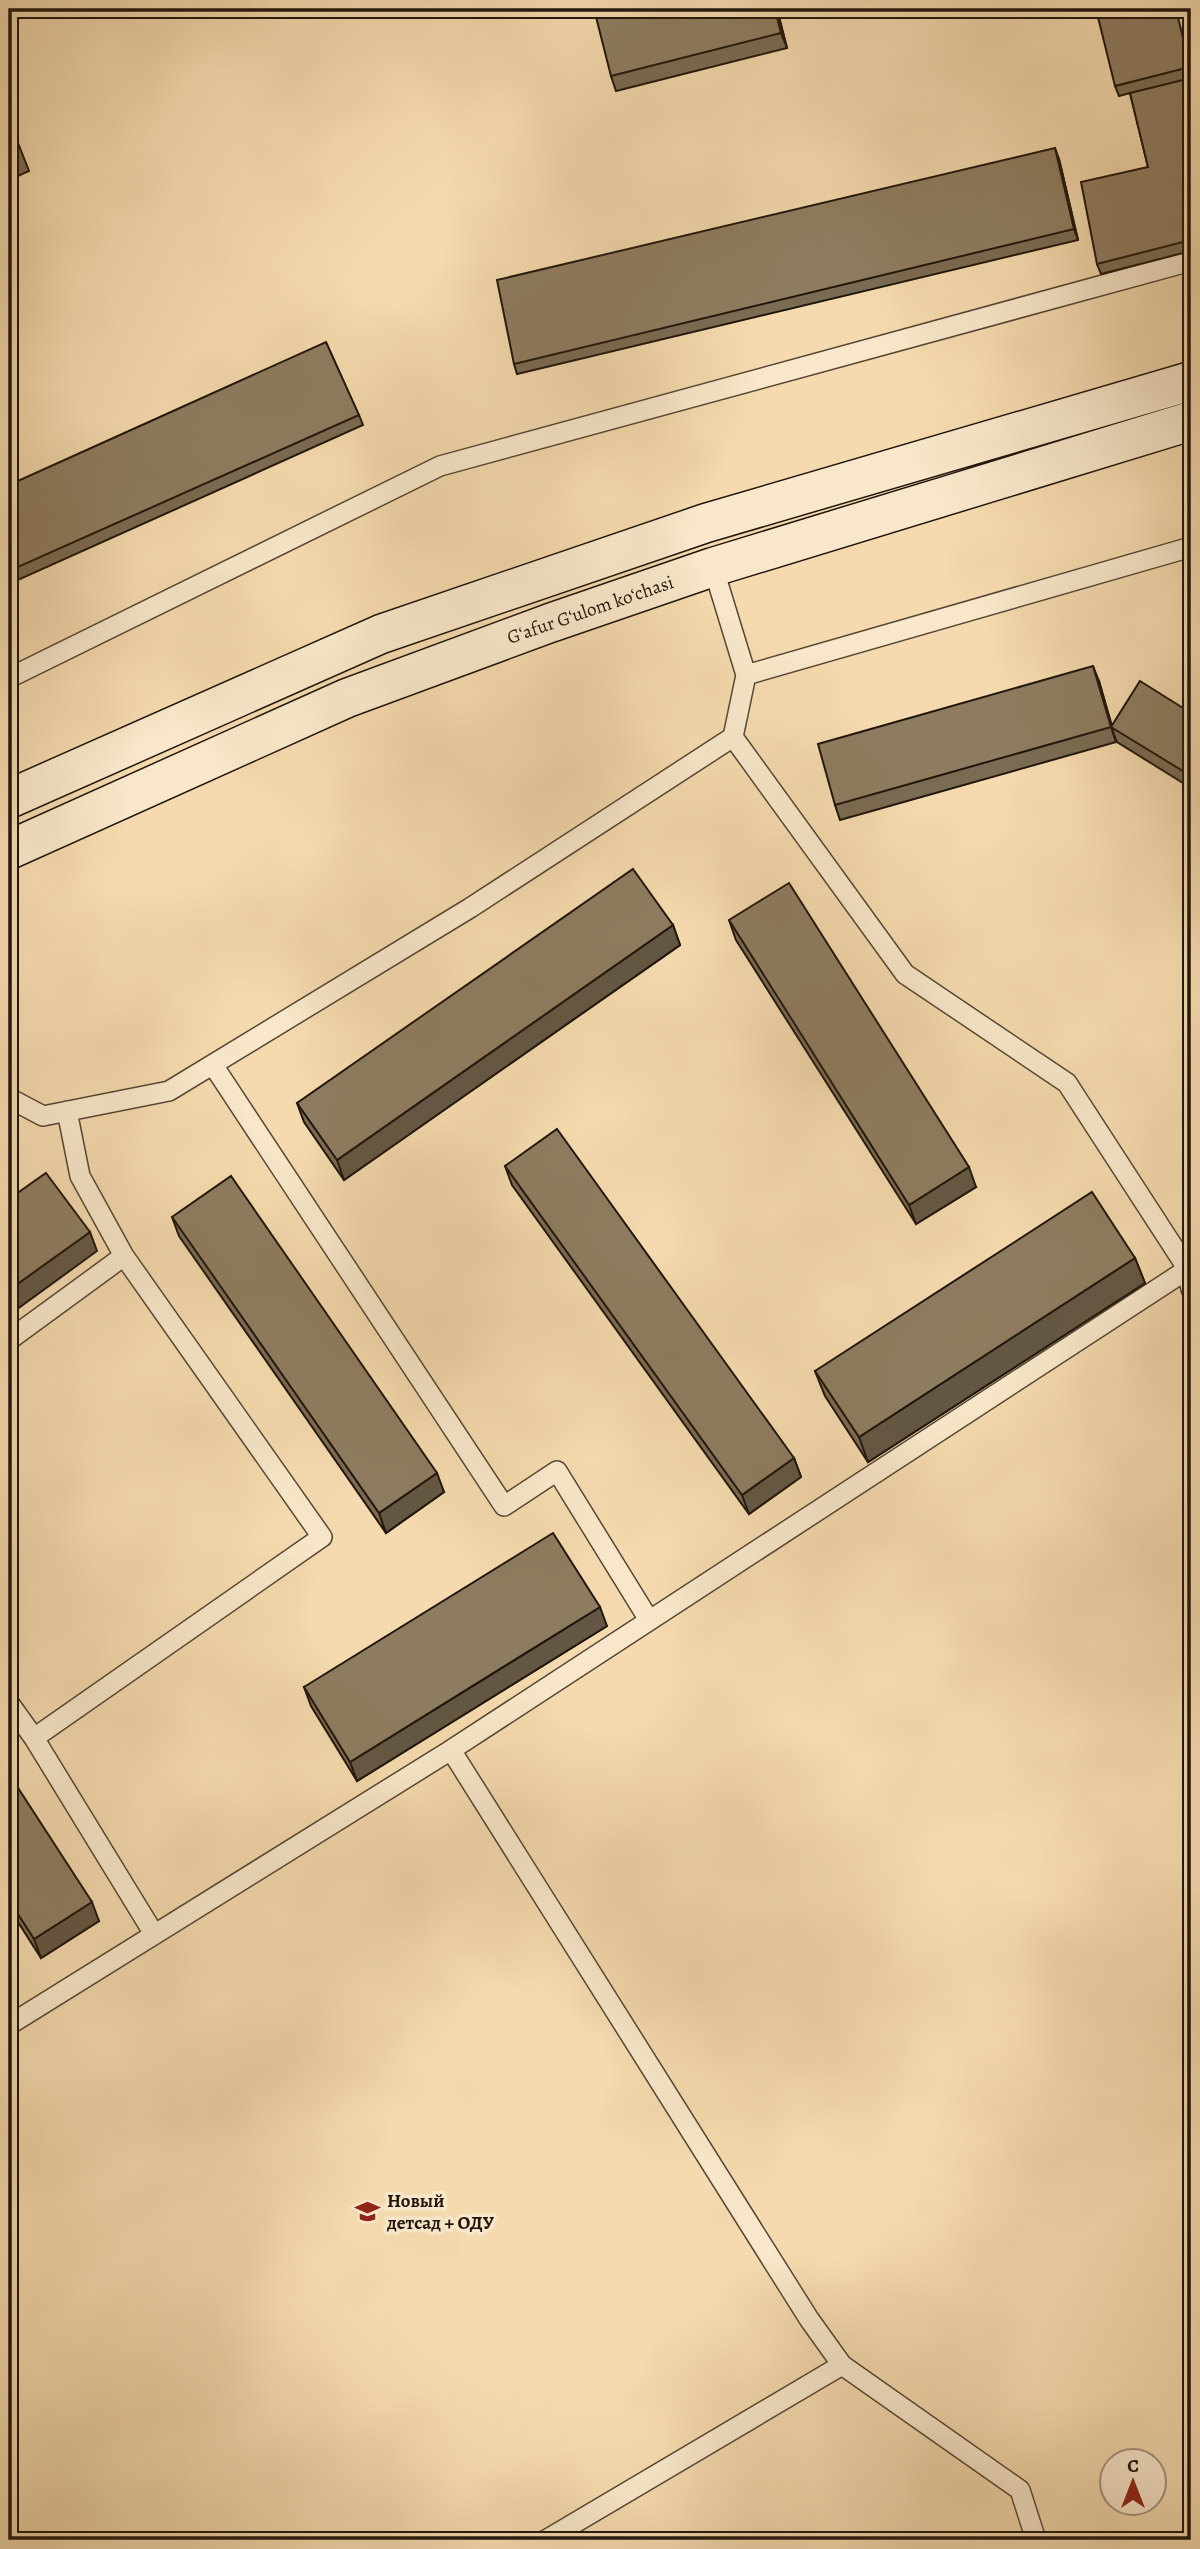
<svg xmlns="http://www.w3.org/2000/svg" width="1200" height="2549" font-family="Alegreya,serif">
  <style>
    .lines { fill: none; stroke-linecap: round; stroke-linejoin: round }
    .service-casing { stroke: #554734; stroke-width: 22 }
    .secondary-casing { stroke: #20160c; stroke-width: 41 }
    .service { stroke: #f8e7ca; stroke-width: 19 }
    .secondary { stroke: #f8e7ca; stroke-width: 38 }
    .wall { fill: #7a6b53; stroke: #20160c; stroke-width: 2 }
    .shaded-wall { fill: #635743; stroke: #20160c; stroke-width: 2 }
    .building { fill: #8e7c60; stroke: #20160c; stroke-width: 2 }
    .labels { text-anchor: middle; stroke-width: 7; stroke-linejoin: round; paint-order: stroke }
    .street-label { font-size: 19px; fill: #20160c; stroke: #f8e7ca }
    .poi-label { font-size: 19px; font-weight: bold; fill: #20160c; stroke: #f8e7ca; text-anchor: start }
  </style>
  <rect width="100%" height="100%" fill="#f4daae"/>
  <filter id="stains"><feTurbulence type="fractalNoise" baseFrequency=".00286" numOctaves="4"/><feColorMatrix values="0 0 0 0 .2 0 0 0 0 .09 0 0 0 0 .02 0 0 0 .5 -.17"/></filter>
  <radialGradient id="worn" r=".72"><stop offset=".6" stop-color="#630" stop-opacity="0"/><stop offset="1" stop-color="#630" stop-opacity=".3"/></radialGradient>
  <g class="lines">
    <defs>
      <path id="service" d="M713,567L746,675L1191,547
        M9,678L440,466L1191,261
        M733,737L905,974L1067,1083L1187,1268L1191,1289
        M213,1065L504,1506L557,1471L649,1620
        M9,1098L43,1116L169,1091L470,908L733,737L746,675
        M67,1111L80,1176L124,1256
        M9,1340L124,1256L322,1537L34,1738L154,1934
        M9,1703L34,1738
        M451,1750L1191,1267
        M9,2025L451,1750L809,2319L842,2365L1020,2490L1036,2540
        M546,2540L842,2365"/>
      <path id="secondary" d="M9,799L381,634L706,523L1191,381
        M9,850L347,698L550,623L713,567L1191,421"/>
    </defs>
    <!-- service casing -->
    <use href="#service" class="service-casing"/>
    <!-- secondary casing -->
    <use href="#secondary" class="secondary-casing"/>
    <!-- service -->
    <use href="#service" class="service"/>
    <!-- secondary -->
    <use href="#secondary" class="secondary"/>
  </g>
  <!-- wall -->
  <path class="wall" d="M777,9L787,48L616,91L611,76Z
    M1191,66V251L1101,274L1097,264L1148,167L1130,93L1119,96L1115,86Z
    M9,120L29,171L9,180Z
    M1059,159L1078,240L517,374L514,364Z
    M359,415L363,425L9,584V485Z
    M1099,681L1112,726L1191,713V788L1117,742L1114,735L1116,742L840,820L835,805Z
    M729,920L976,1187L916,1224L736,940Z
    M673,925L680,945L344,1180L304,1122L297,1103Z
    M505,1166L794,1458L801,1477L749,1514L512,1185Z
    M172,1217L444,1492L386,1533L179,1236Z
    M1135,1258L1145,1283L868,1462L825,1396L815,1371Z
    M607,1626L357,1781L311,1706L304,1687Z
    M9,1774L99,1921L41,1958L9,1908Z"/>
  <!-- shaded-wall -->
  <path class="shaded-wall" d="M775,9H777L787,48L781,33Z
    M1055,148L1059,159L1078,240L1074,229Z
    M1093,666L1099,681L1116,742L1111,727Z
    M673,925L680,945L344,1180L337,1160Z
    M969,1167L976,1187L916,1224L909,1205Z
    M90,1232L97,1251L9,1315V1290Z
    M1135,1258L1145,1283L868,1462L859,1437Z
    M794,1458L801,1477L749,1514L742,1495Z
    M437,1473L444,1492L386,1533L379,1513Z
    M600,1607L607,1626L357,1781L350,1762Z
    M92,1902L99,1921L41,1958L34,1939Z"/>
  <!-- building -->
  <path class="building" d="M594,9H775L781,33L611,76Z
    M1096,9H1176L1190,67L1115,86Z
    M1191,78V240L1097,264L1081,182L1148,167L1130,93Z
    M9,120L18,141L9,144Z
    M1055,148L1074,229L514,364L497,280Z
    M326,342L359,415L9,571V485Z
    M1093,666L1111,727L835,805L818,744Z
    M1140,681L1191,713V776L1111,727Z
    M633,869L673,925L337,1160L297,1103Z
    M789,883L969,1167L909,1205L729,920Z
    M557,1129L794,1458L742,1495L505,1166Z
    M46,1173L90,1232L9,1290V1199Z
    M231,1176L437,1473L379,1513L172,1217Z
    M1092,1192L1135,1258L859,1437L815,1371Z
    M553,1533L600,1607L350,1762L304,1687Z
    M9,1774L92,1902L34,1939L9,1900Z"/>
  <!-- icons -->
  <defs>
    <symbol id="school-bare" viewBox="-9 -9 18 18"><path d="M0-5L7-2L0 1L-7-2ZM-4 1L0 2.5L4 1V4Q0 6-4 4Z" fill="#8f2418" stroke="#f8e7ca" stroke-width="2.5" paint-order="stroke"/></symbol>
  </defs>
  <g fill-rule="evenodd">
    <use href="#school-bare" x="350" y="2194" width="35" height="35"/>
  </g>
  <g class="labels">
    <!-- street labels -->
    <g class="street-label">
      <text transform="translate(590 609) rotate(-19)" y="7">Gʻafur Gʻulom koʻchasi</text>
    </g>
    <!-- poi labels -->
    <g class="poi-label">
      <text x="387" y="2207">Новый<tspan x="387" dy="22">детсад + ОДУ</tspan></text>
    </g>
  </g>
  <!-- margin -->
  <rect width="1200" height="2549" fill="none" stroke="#f4daae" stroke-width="35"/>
  <rect x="10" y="10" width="1179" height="2528" fill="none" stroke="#20160c" stroke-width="3.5"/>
  <rect x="18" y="18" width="1165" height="2514" fill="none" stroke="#20160c" stroke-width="2"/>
  <!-- north arrow -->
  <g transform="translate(1133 2482)"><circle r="33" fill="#f8e7ca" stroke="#a2937e" stroke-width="2"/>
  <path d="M0-5L12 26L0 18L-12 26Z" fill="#8f2418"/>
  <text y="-10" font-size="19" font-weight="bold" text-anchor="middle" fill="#20160c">С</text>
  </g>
  <rect width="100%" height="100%" filter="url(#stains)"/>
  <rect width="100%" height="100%" fill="url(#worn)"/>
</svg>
